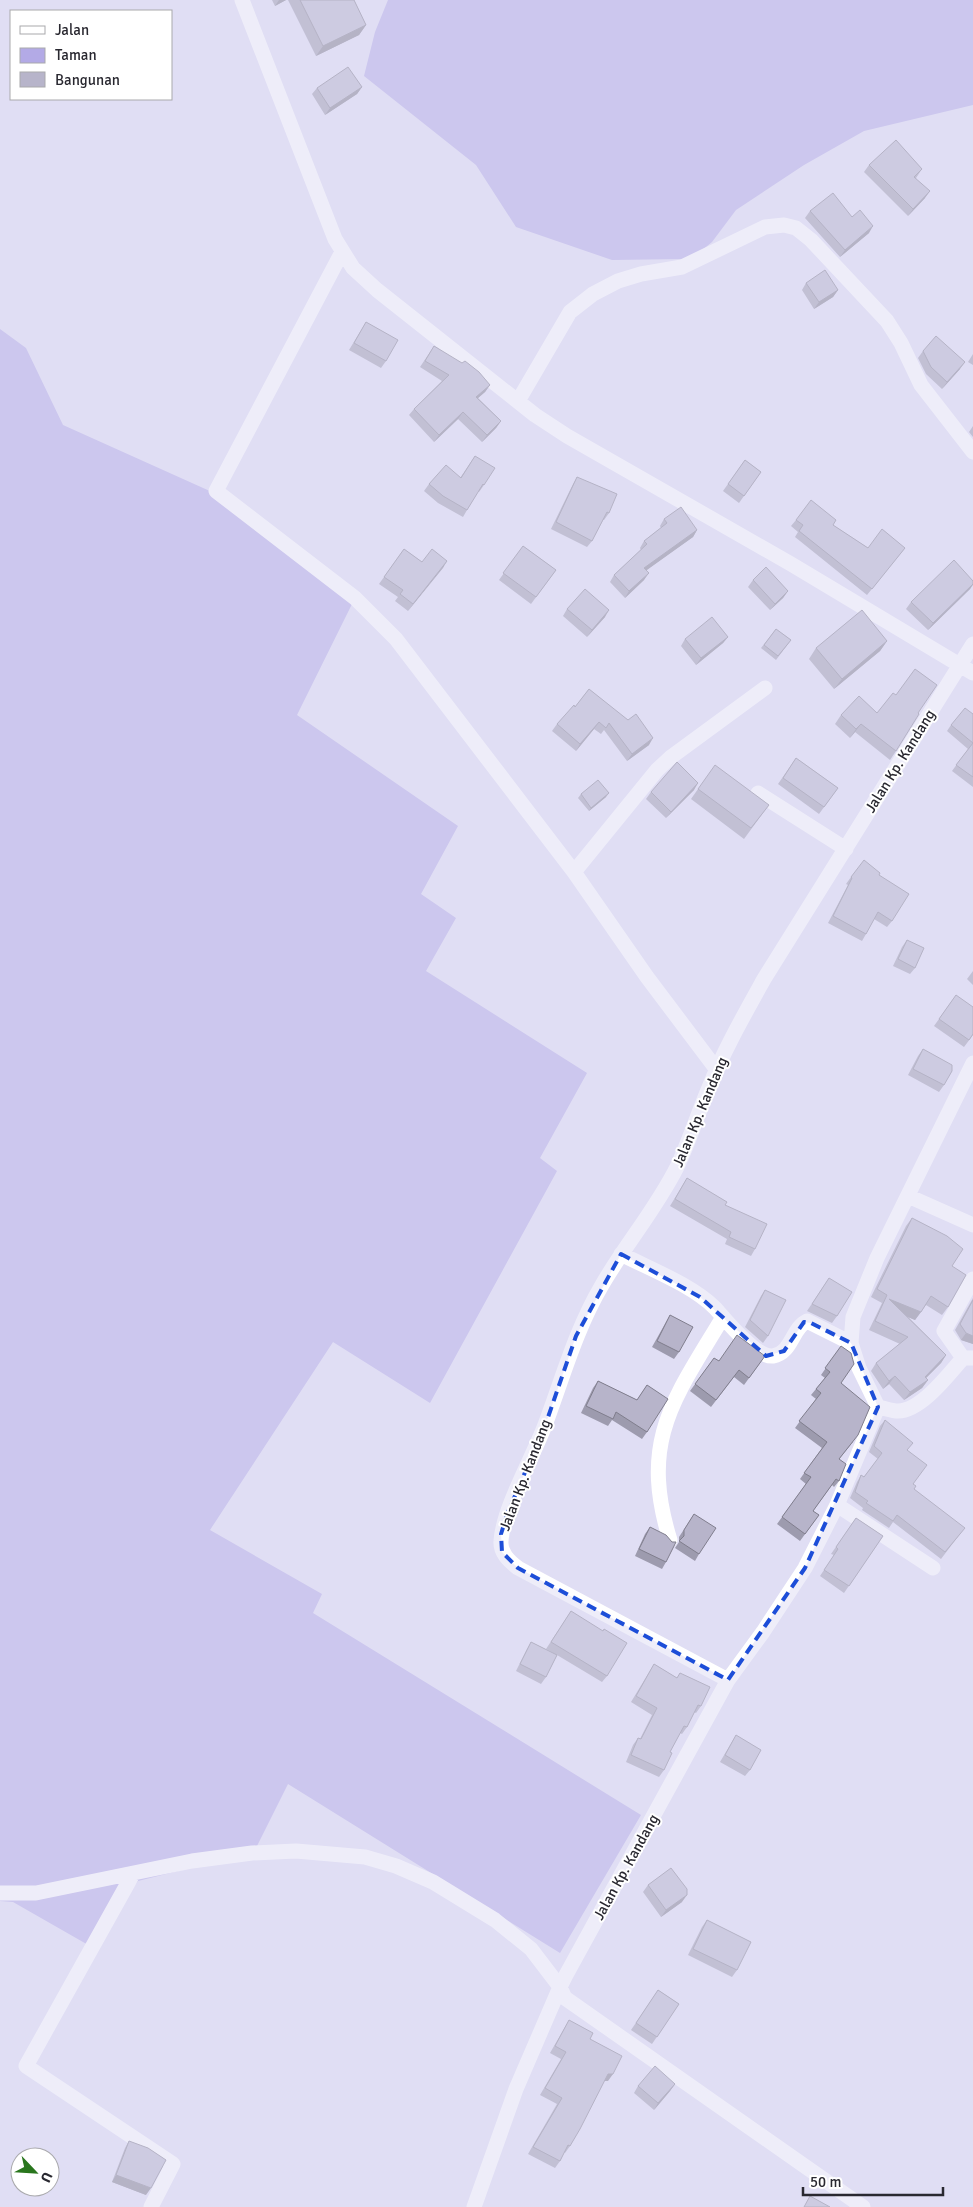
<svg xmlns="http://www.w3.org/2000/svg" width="973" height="2207" font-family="Signika,sans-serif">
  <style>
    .green { fill: #b3aae6 }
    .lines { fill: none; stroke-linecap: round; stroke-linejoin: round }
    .street { stroke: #fff; stroke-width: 15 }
    .wall { fill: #9d9bae }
    .shaded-wall { fill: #807e8d }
    .building { fill: #b7b4ca; stroke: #807e8d }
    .marked { fill: none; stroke: #1d4ed8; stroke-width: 4; stroke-dasharray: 10 6; stroke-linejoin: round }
    .labels { text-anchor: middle; stroke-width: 4; stroke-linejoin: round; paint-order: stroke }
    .street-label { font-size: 15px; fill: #292830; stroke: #fff }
  </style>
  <rect width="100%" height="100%" fill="#e0def4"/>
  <!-- green -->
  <path class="green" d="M388,0H973V105L864,131L804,165L736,210L712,242L695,256L684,259L612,260L516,227L476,165L364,76L375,32Z
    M0,329L26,348L63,425L232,501L352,604L297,715L458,826L421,894L456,918L426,971L587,1073L540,1158L557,1171L430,1403L333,1342L210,1530L322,1594L313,1613L641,1815L560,1953L288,1784L254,1852L138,1881L90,1946L13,1902L0,1901Z"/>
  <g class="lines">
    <!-- street -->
    <path class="street" d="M242,0L335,239L353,268L377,290L535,415L567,436L791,564L973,673
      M342,252L216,491L355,598L396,639L574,872L647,977L717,1070
      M518,401L570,312L593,294L618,281L641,274L682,267L765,227L784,225L796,228L811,240L887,321L901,343L921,385L973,452
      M758,793L846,849
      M574,872L657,770L671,757L765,688
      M908,1196L973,1225
      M621,1254C650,1269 692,1285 715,1308C726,1320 756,1358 773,1356C792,1353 792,1328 807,1321L851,1343
      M963,1358L944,1331L973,1279
      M878,1407C884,1408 892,1411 898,1411C921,1411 949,1374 963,1358H973
      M837,1505L933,1568
      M670,1540C639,1440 674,1399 723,1317
      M728,1680L763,1632L805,1568L837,1505L878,1407L859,1368L851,1343L853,1317L877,1258L973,1063
      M133,1874L26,2066L173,2164L151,2207
      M0,1893H36L192,1861L252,1853L296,1851L365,1857L396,1866L433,1882L495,1920L531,1949L560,1987L516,2089L474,2207
      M863,2207L565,1998L560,1987L566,1975L728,1680L518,1568C509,1561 500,1553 501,1541C503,1508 533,1457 545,1425C563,1377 576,1329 602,1285C625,1245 656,1209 677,1167C689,1142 697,1116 708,1090C723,1052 744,1015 764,979L973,644"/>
  </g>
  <!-- wall -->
  <path class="wall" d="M272,0H286L275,6Z
    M288,0H354L366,25L359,35L316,56Z
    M362,87L357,94L325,115L312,94L317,88Z
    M869,165L922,169L916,178L925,198L908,216L864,172Z
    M810,211L852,217L869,233L840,257L805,218Z
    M806,283L838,290L833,297L814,309L802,290Z
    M366,322L386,361L381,368L349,350Z
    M434,346L490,385L485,392L478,398L501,421L496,428L482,442L458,419L434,442L409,415L414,409L442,381L420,367Z
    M923,351L960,369L942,389L926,374L918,358Z
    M973,354V365L968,362Z
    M973,426V437L969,432Z
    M475,456L484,485L479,492L478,491L463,517L438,503L424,491L429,484L460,478Z
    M745,460L761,472L739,503L723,491Z
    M577,477L609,513L604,520H603L592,541L587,547L551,529L573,484Z
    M664,519L697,530L693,537L646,570L644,580L625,598L610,582L614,575L641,550L640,548L644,541L661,528L660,526Z
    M796,520L833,525L868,548H905L867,595L795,537L798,532L791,526Z
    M523,546L556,570L531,604L499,580Z
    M404,549L422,562L447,561L408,611L395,601L398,597L379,584Z
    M753,580L788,591L783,598L770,610L748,587Z
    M973,581V585L970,589L928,630L906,609L911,602Z
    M567,609L605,617L587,637L563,616Z
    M776,629L791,640L776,660L761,648Z
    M728,637L723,643L696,665L681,646L685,639Z
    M887,641L880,651L834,689L809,659L816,648Z
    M589,689L649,745L627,761L604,730L601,734L594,729L576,751L552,731L557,724L575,707Z
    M877,713L896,751L890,760L855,732L850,738L835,724L841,715Z
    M973,714V787L952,771L968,749L947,731L951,725Z
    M796,758L838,788L819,814L778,784Z
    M698,789L769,805L744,839L691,799Z
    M694,790L666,818L646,799L651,792Z
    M581,794L606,797L589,811L578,798Z
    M879,875L892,921L887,927L874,919L866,934L862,941L828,923L848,885L846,884L851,877Z
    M907,940L915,968L910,974L893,966L902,947Z
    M973,971V985L967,979Z
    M956,995L973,1035L964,1047L934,1026Z
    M923,1049L944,1085L939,1092L908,1075L918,1056Z
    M687,1178L725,1205L755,1249L751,1256L725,1244L727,1239L670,1206Z
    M912,1218L952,1266L948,1307L942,1315L926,1305L915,1320L908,1317L946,1355L941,1363L926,1378L928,1380L922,1388L904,1400L889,1384L883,1389L871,1371L876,1363L900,1344L869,1330L882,1303L871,1297L906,1226Z
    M829,1278L837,1316L832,1323L807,1311Z
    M765,1290L768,1336L763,1343L745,1327L761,1296Z
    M973,1298V1344L961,1340L955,1330Z
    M670,1315L679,1352L674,1359L652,1347L666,1322Z
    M841,1346V1383L853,1442L839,1459V1481L834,1487L832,1485L813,1511L819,1515L800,1541L777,1524L806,1484L800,1479L822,1448L795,1428L816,1399L811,1395L825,1378L821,1375Z
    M765,1356L744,1385L734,1377L711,1407L690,1391L714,1358L719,1361Z
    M598,1381L637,1400L647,1385V1432L642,1439L612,1420L608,1426L581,1413L593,1388Z
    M885,1420L908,1451L914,1489L960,1534L941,1559L893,1522L889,1528L862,1510L863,1508L850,1498L857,1482L861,1475L864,1477L878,1459L869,1452L880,1426Z
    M694,1514L699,1554L695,1561L675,1548L679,1542V1537Z
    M856,1518L883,1536L844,1593L820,1576L834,1555L831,1554Z
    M650,1527L666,1562L662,1569L635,1556L645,1534Z
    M571,1611L607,1676L602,1682L557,1655L546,1677L541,1684L516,1671L527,1649L531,1642L555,1654L546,1649Z
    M654,1664L677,1678L680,1673L701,1706L696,1713L694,1712L687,1727L682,1734L680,1733L670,1752L664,1770L659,1777L626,1762L633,1745L638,1738L640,1739L652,1715L631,1702Z
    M736,1735L750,1770L745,1776L720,1762Z
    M648,1885L682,1902L661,1917L643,1892Z
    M707,1920L737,1970L732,1977L688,1955L702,1927Z
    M658,1990L679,2004L652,2044L631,2030Z
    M569,2020L590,2039L608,2081H604L570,2146L565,2153L564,2152L560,2161L555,2168L528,2154L557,2104L540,2095L561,2059L550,2053L565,2027Z
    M675,2084L670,2091L654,2110L634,2093L638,2086Z
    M129,2141L146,2195L112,2182L125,2148Z"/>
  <!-- shaded-wall -->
  <path class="shaded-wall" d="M279,0H286L275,6Z
    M366,25L359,35L316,56L323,46Z
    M362,87L357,94L325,115L330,108Z
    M930,191L925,198L908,216L913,209Z
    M873,226L869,233L840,257L845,250Z
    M838,290L833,297L814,309L819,302Z
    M965,362L960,369L942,389L947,382Z
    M490,385L485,392L471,404L476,397Z
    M463,412L458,419L434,442L439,435Z
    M501,421L496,428L482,442L487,435Z
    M697,530L693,537L640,575L644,568Z
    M447,561L443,568L408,611L413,604Z
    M649,573L644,580L625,598L629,591Z
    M973,584L970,589L928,630L933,623Z
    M788,591L783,598L770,610L775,604Z
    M609,610L605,617L587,637L592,630Z
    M728,637L723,643L696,665L701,658Z
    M887,641L880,651L834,689L842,679Z
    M599,722L594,729L576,751L580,744Z
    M861,724L855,732L850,738L856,729Z
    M653,738L649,745L627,761L632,754Z
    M698,783L694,790L666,818L671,812Z
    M609,793L606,797L589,811L591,808Z
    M889,1299L921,1312L915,1320L884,1307Z
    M966,1333L973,1336V1344L961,1340Z
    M946,1355L941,1363L919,1385L925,1377Z
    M895,1376L889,1384L883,1389L889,1381Z
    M928,1380L922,1388L904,1400L910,1392Z
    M687,1895L682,1902L661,1917L666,1910Z
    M608,2074H613L608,2081H603Z
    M675,2084L670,2091L654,2110L658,2103Z
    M116,2175L151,2188L146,2195L112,2182Z"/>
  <!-- building -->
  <path class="building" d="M300,0H354L366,25L323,46Z
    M348,67L362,87L330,108L317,88Z
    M896,140L922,169L914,177L930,191L913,209L869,165Z
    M833,193L852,217L860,210L873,226L845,250L810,211Z
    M825,270L838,290L819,302L806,283Z
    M366,322L398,340L386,361L354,343Z
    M936,336L965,362L947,382L931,367L923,351Z
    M434,346L462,363L465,361L479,372L490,385L476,397L501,421L487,435L463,412L439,435L414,409L449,375L425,361Z
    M475,456L495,468L484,485L483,484L467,510L443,496L429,484L446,465L461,478Z
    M745,460L761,472L744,496L728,484Z
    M577,477L617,494L609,513L607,512L592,541L556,522Z
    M811,500L836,520L833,525L868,548L882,529L905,548L872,589L799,531L803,525L796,520Z
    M681,507L697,530L644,568L649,573L629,591L614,575L647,544L644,541L667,523L664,519Z
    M523,546L556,570L536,597L503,573Z
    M404,549L422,562L432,549L447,561L413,604L400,594L403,590L384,577Z
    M954,560L973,581V584L933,623L911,602Z
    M766,567L788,591L775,604L753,580Z
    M585,589L609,610L592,630L567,609Z
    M862,610L887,641L842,679L816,648Z
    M712,617L728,637L701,658L685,639Z
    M776,629L791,640L778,656L764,645Z
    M915,669L937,685L918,713L919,714L896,751L861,724L856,729L841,715L859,696L877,713L893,693L896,695Z
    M589,689L628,720L636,714L653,738L632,754L609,723L606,728L599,722L580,744L557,724L574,705L575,707Z
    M965,708L973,714V777L956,765L973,743L951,725Z
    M796,758L838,788L824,807L783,778Z
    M677,762L698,783L671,812L651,792Z
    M715,765L769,805L751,828L698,789Z
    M598,780L609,793L591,808L581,794Z
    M864,860L880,873L879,875L909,894L892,921L878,912L866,934L833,916L852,878L851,877Z
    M907,940L924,948L915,968L898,959Z
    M956,995L973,1007V1034L969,1040L939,1019Z
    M923,1049L952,1065V1071L944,1085L913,1069Z
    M687,1178L727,1202L725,1205L767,1224L755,1249L729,1237L731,1232L675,1199Z
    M912,1218L947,1236L963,1249L952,1266L966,1275L948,1307L931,1296L921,1312L889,1299L946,1355L925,1377L928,1380L910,1392L895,1376L889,1381L876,1363L908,1337L875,1321L887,1295L877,1289Z
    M829,1278L852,1292L837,1316L812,1304Z
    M765,1290L786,1300L768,1336L750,1320Z
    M973,1300V1336L966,1333L960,1324Z
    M670,1315L693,1327L679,1352L657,1341Z
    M737,1335L765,1356L749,1378L739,1370L716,1400L695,1384L714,1358L719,1361Z
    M841,1346L851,1353L854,1364L841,1383L870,1407L858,1435L839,1459L846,1464L839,1481L836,1479L813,1511L819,1515L805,1534L782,1517L811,1477L804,1473L827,1442L799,1421L821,1393L816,1389L830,1372L825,1368Z
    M598,1381L637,1400L647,1385L668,1399L647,1432L616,1412L613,1419L586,1406Z
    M885,1420L913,1443L907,1450L927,1465L913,1484L916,1486L914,1489L965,1528L945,1552L897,1515L893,1521L866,1503L868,1501L855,1492L861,1475L864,1477L882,1453L874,1446Z
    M694,1514L716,1528L699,1554L679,1541L684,1536V1530Z
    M856,1518L883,1536L849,1586L824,1570L838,1549L836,1547Z
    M650,1527L666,1535L672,1542H676L666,1562L639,1549Z
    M571,1611L603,1631L604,1629L627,1643L607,1676L551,1642Z
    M531,1642L557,1655L546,1677L520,1664Z
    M654,1664L677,1678L680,1673L710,1687L701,1706L698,1705L687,1727L684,1726L670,1752L672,1753L664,1770L631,1755L638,1738L641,1739L657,1708L636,1696Z
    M736,1735L761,1750L750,1770L725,1755Z
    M671,1868L687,1889V1895L666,1910L648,1885Z
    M707,1920L751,1942L737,1970L693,1949Z
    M658,1990L679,2004L657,2037L636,2023Z
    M569,2020L593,2033L590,2039L622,2056L613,2074H608L580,2129L570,2146L568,2145L560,2161L533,2147L562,2098L545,2088L566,2052L555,2046Z
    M655,2066L675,2084L658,2103L638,2086Z
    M129,2141L148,2148L166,2160L151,2188L116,2175Z
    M810,2196L830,2207H804Z"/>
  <!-- marked area -->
  <path d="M0 0H973V2207H0ZM621,1254L700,1297L766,1356L784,1351L804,1322L811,1323L851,1343L878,1407L805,1568L728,1680L518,1568L502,1552L501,1534L508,1512L545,1426L576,1336Z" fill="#e0def4" fill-opacity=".55" fill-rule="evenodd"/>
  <path class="marked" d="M621,1254L700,1297L766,1356L784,1351L804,1322L811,1323L851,1343L878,1407L805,1568L728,1680L518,1568L502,1552L501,1534L508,1512L545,1426L576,1336Z"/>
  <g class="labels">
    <!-- street labels -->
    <g class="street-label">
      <text transform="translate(900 761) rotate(-58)" y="5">Jalan Kp. Kandang</text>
      <text transform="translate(700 1112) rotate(-67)" y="5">Jalan Kp. Kandang</text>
      <text transform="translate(525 1475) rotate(-69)" y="5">Jalan Kp. Kandang</text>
      <text transform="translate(626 1867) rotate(-61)" y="5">Jalan Kp. Kandang</text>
    </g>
  </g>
  <!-- legend -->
  <rect x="10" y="10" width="162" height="90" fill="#ffffff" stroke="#a9a9ac"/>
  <rect x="20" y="26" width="25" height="8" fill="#ffffff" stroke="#a9a9ac"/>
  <text x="55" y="35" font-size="15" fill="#292830">Jalan</text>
  <rect x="20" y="48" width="25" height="15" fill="#b3aae6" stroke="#a9a9ac"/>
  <text x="55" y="60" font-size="15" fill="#292830">Taman</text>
  <rect x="20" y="72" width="25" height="15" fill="#b7b4ca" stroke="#a9a9ac"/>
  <text x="55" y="85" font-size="15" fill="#292830">Bangunan</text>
  <!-- north arrow -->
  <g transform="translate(35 2172) rotate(115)"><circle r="24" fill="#ffffff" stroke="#a9a9ac"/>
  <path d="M0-4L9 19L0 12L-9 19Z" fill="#29761d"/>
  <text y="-8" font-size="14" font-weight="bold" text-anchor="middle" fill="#292830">U</text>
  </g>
  <!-- scale -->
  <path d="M803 2187v8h140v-8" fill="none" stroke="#292830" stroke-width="2.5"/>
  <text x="810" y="2187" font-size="15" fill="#292830" stroke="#ffffff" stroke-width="4" paint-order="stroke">50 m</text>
</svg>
